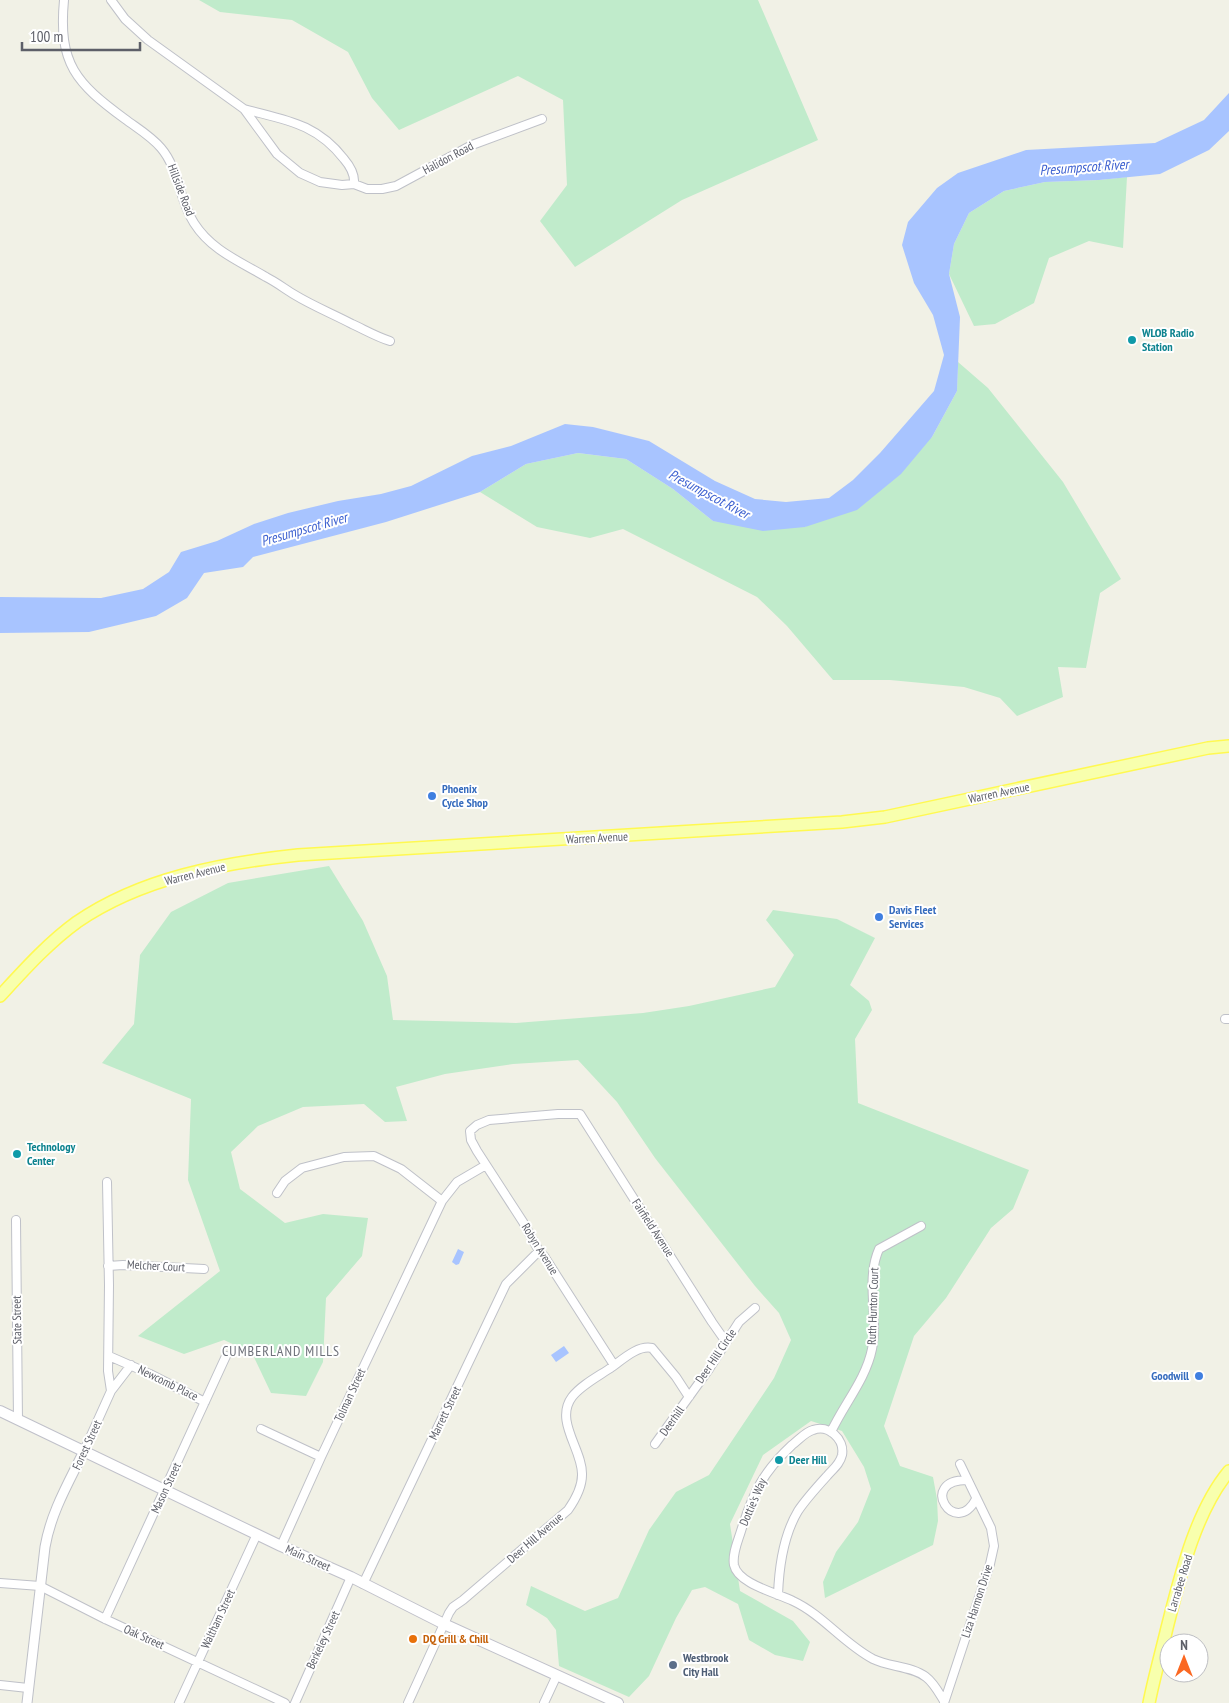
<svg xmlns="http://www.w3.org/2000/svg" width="1229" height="1703" font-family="'PT Sans Narrow',sans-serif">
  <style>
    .green { fill: #c0ebcb }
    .water { fill: #a8c4ff }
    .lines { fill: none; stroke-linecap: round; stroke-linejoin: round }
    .minor-casing { stroke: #bfc1c8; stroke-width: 10 }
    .tertiary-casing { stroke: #bfc1c8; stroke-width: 11 }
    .secondary-casing { stroke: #c0c1ca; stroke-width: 12 }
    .primary-casing { stroke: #fff951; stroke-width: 14 }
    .minor { stroke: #fff; stroke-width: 8 }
    .tertiary { stroke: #fff; stroke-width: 9 }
    .secondary { stroke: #fff; stroke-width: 10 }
    .primary { stroke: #f8ffad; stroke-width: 11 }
    .culture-dot { fill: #0f9aa8; stroke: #fff; stroke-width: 2 }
    .shop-dot { fill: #3f7fe0; stroke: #fff; stroke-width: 2 }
    .food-dot { fill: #e8710a; stroke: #fff; stroke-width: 2 }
    .service-dot { fill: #5c6f8a; stroke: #fff; stroke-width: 2 }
    .labels { text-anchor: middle; stroke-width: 4; stroke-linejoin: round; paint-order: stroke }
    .street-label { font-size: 12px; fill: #5d5f68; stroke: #fff }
    .culture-label { font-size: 12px; font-weight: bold; fill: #0d838f; stroke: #fff; text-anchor: start }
    .shop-label { font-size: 12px; font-weight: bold; fill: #366cbe; stroke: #fff; text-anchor: start }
    .food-label { font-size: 12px; font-weight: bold; fill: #c56008; stroke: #fff; text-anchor: start }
    .service-label { font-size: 12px; font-weight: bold; fill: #4e5e75; stroke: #fff; text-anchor: start }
    .water-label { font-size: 14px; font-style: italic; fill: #3d61d0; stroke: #fff }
    .neighbourhood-label { font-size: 14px; letter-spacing: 1px; fill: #6e717a; stroke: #fff }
  </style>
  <rect width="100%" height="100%" fill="#f1f1e6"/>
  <!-- green -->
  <path class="green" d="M199,0H758L818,140L682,200L575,267L540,221L567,185L563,100L518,76L399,130L372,98L348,52L292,20L220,12Z
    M1127,177L1123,248L1089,241L1049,258L1034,303L995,324L974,326L949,274L954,244L969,213L1004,191L1045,182L1099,180Z
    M958,362L988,388L1063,482L1121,579L1100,593L1086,668L1058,667L1063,697L1017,716L1000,698L964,687L890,680H833L787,626L757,597L623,529L590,538L537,527L480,492L526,464L578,453L626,459L673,489L713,521L805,527L932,437L957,391Z
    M329,866L363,921L387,976L393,1020L516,1023L643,1013L689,1006L775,987L794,955L766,920L773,910L837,919L875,938L850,985L869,1001L872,1010L855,1039L858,1103L1029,1170L1013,1209L991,1228L946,1298L914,1336L884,1426L900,1466L933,1477L937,1499L938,1521L933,1545L825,1598L823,1582L836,1552L858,1522L871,1489L864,1467L842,1431L811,1421L763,1455L730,1524L740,1591L793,1621L810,1642L803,1661L775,1655L749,1640L738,1604L705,1587L692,1590L676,1618L649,1676L629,1697L559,1666L556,1630L547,1618L526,1605L531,1586L585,1611L618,1598L649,1530L676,1492L709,1475L774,1378L791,1340L779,1313L755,1286L655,1158L617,1102L578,1060L513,1064L445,1074L396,1087L407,1121L385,1122L364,1104L303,1107L258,1126L231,1152L240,1189L285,1223L323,1214L368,1218L362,1256L326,1298L323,1362L306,1396L271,1393L252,1353L224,1340L184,1354L138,1336L220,1271L188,1180L191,1099L102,1063L134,1024L140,955L171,912L228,883Z"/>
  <!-- water -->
  <path class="water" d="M1229,93V131L1209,150L1160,174L1099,180L1045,182L1004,191L969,213L954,244L949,274L960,317L957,391L932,437L901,474L857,510L805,527L763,531L713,521L673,489L626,459L578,453L526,464L480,492L386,522L253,557L243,567L204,573L187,598L156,616L89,632L0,633V597L101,598L143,589L169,572L181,552L217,541L254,524L288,513L338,501L381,494L411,486L472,456L511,446L565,424L593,427L649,441L715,481L755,499L786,502L829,498L853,480L880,453L934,391L944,355L933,315L914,283L902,245L908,222L937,188L958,173L1026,150L1155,143L1204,120Z
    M458,1249L464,1252L459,1264L456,1265L452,1262Z
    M564,1346L569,1353L556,1362L551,1355Z"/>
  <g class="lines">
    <defs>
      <path id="minor" d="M64,0C58,64 76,83 125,119C137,128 151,136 161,148C179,169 179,200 194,223C211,250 239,261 266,277C276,282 285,289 295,295C313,306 333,314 352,324C365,330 377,337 390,341
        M111,0L125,19L148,40L244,109L277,154L300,173L320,182L342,185L354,184L367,189H382L396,186L472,145L542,119
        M244,109C285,120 316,123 344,159C350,166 355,175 354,184
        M1225,1019H1229
        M277,1193L285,1181L302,1168L344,1157L374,1156L401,1169L442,1201
        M16,1220L18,1420
        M108,1266L123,1265L204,1269
        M109,1356L150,1374L205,1402
        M614,1365L544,1256L539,1251L523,1222L477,1151L471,1140L470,1131L477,1125L489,1120L558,1114H580L712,1322L726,1342
        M111,1391L131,1365
        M261,1429L321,1457
        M831,1432C844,1404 866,1379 872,1349C879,1316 865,1281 879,1249L921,1226
        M655,1444L709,1369L739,1322L755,1308
        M84,1451L111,1391L108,1371L109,1285L107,1182
        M967,1480C917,1480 955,1539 976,1499
        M281,1546L321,1457L442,1201L457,1182L486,1165
        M0,1583L40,1586L105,1619L285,1703
        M363,1584L506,1284L539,1251
        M778,1595C779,1567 783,1536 798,1511C806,1499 817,1487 827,1476C833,1469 840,1464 842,1455C845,1439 828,1424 813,1430C805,1432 799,1440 792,1445C762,1473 753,1493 741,1531C738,1541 732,1554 734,1565C738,1584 777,1593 793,1601C823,1615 843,1643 873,1659C889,1667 912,1666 926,1677C934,1683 939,1693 944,1701
        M105,1619L226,1356
        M0,1685L28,1688
        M179,1703L257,1534
        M295,1703L351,1577
        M408,1703L449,1613L453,1607L463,1600L568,1510C575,1500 582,1487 582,1475C583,1450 554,1421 572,1397C581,1385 599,1376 612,1367C623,1359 638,1345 652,1348L676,1377L689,1397
        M544,1703L557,1675
        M944,1703L990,1564L994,1546L991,1528L960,1464"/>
      <path id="tertiary" d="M27,1703L45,1547C51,1512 69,1482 84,1451"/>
      <path id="secondary" d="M0,1411L281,1546L351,1577L444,1624L618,1703"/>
      <path id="primary" d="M0,996C24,970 48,943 77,922C141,878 222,863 298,855L842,822L885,817L1208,748L1229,746
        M1149,1703C1154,1678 1161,1653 1167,1628C1180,1577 1195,1512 1229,1471"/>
    </defs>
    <!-- minor casing -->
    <use href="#minor" class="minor-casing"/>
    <!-- tertiary casing -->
    <use href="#tertiary" class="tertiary-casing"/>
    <!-- secondary casing -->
    <use href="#secondary" class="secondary-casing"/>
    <!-- primary casing -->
    <use href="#primary" class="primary-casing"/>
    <!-- minor -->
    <use href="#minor" class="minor"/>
    <!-- tertiary -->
    <use href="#tertiary" class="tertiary"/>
    <!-- secondary -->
    <use href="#secondary" class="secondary"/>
    <!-- primary -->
    <use href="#primary" class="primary"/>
  </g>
  <!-- markers -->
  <g class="culture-dot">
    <circle cx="1132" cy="340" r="5"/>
    <circle cx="17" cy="1154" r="5"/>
    <circle cx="779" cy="1460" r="5"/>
  </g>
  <g class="shop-dot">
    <circle cx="432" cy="796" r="5"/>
    <circle cx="879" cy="917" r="5"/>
    <circle cx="1199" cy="1376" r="5"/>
  </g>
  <circle class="food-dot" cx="413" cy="1639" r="5"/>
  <circle class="service-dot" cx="673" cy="1665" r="5"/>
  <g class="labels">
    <!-- street labels -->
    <g class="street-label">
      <text transform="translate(448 158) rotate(-28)" y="4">Halidon Road</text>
      <text transform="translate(181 190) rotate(69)" y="4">Hillside Road</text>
      <text transform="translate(999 793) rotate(-12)" y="4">Warren Avenue</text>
      <text transform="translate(597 838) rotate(-3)" y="4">Warren Avenue</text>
      <text transform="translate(195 874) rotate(-14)" y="4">Warren Avenue</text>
      <text transform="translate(653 1228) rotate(57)" y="4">Fairfield Avenue</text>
      <text transform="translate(540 1249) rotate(58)" y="4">Robyn Avenue</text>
      <text transform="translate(156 1266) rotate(3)" y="4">Melcher Court</text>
      <text transform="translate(873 1306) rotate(-88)" y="4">Ruth Hunton Court</text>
      <text transform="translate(17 1320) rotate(-91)" y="4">State Street</text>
      <text transform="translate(716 1356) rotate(-56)" y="4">Deer Hill Circle</text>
      <text transform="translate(168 1383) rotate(26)" y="4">Newcomb Place</text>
      <text transform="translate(350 1395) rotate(-65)" y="4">Tolman Street</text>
      <text transform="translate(445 1413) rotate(-64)" y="4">Marrett Street</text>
      <text transform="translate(672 1421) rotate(-55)" y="4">Deerhill</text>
      <text transform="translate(87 1445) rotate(-65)" y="4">Forest Street</text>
      <text transform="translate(166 1488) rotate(-65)" y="4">Mason Street</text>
      <text transform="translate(753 1502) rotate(-67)" y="4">Dottie's Way</text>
      <text transform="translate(535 1538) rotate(-41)" y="4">Deer Hill Avenue</text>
      <text transform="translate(308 1558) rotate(24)" y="4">Main Street</text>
      <text transform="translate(1180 1583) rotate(-73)" y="4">Larrabee Road</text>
      <text transform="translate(977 1601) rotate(-72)" y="4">Liza Harmon Drive</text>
      <text transform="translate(218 1619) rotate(-65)" y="4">Waltham Street</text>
      <text transform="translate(144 1637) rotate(24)" y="4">Oak Street</text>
      <text transform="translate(323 1640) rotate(-65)" y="4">Berkeley Street</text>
    </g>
    <!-- culture labels -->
    <g class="culture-label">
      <text x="1142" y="337">WLOB Radio<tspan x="1142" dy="14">Station</tspan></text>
      <text x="27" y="1151">Technology<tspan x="27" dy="14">Center</tspan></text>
      <text x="789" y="1464">Deer Hill</text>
    </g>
    <!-- shop labels -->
    <g class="shop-label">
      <text x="442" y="793">Phoenix<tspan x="442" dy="14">Cycle Shop</tspan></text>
      <text x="889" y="914">Davis Fleet<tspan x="889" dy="14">Services</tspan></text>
      <text x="1189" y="1380" text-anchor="end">Goodwill</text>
    </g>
    <!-- food labels -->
    <g class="food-label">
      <text x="423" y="1643">DQ Grill &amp; Chill</text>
    </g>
    <!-- service labels -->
    <g class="service-label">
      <text x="683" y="1662">Westbrook<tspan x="683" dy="14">City Hall</tspan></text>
    </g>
    <!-- water labels -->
    <g class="water-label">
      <text transform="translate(1084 167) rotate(-4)" y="5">Presumpscot River</text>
      <text transform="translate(709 494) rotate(28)" y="5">Presumpscot River</text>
      <text transform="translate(304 529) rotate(-16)" y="5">Presumpscot River</text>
    </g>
    <!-- neighbourhood labels -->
    <g class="neighbourhood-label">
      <text x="281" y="1356">CUMBERLAND MILLS</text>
    </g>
  </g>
  <!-- north arrow -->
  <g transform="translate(1184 1658)"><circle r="24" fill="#ffffff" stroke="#bebfc3"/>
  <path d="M0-4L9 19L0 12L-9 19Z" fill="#fb6822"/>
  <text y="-8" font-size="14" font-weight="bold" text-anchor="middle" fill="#5d5f68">N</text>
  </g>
  <!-- scale -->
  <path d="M22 42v8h118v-8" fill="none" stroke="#5d5f68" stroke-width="2.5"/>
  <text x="30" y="42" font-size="15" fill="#5d5f68" stroke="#ffffff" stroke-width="4" paint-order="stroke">100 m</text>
</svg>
